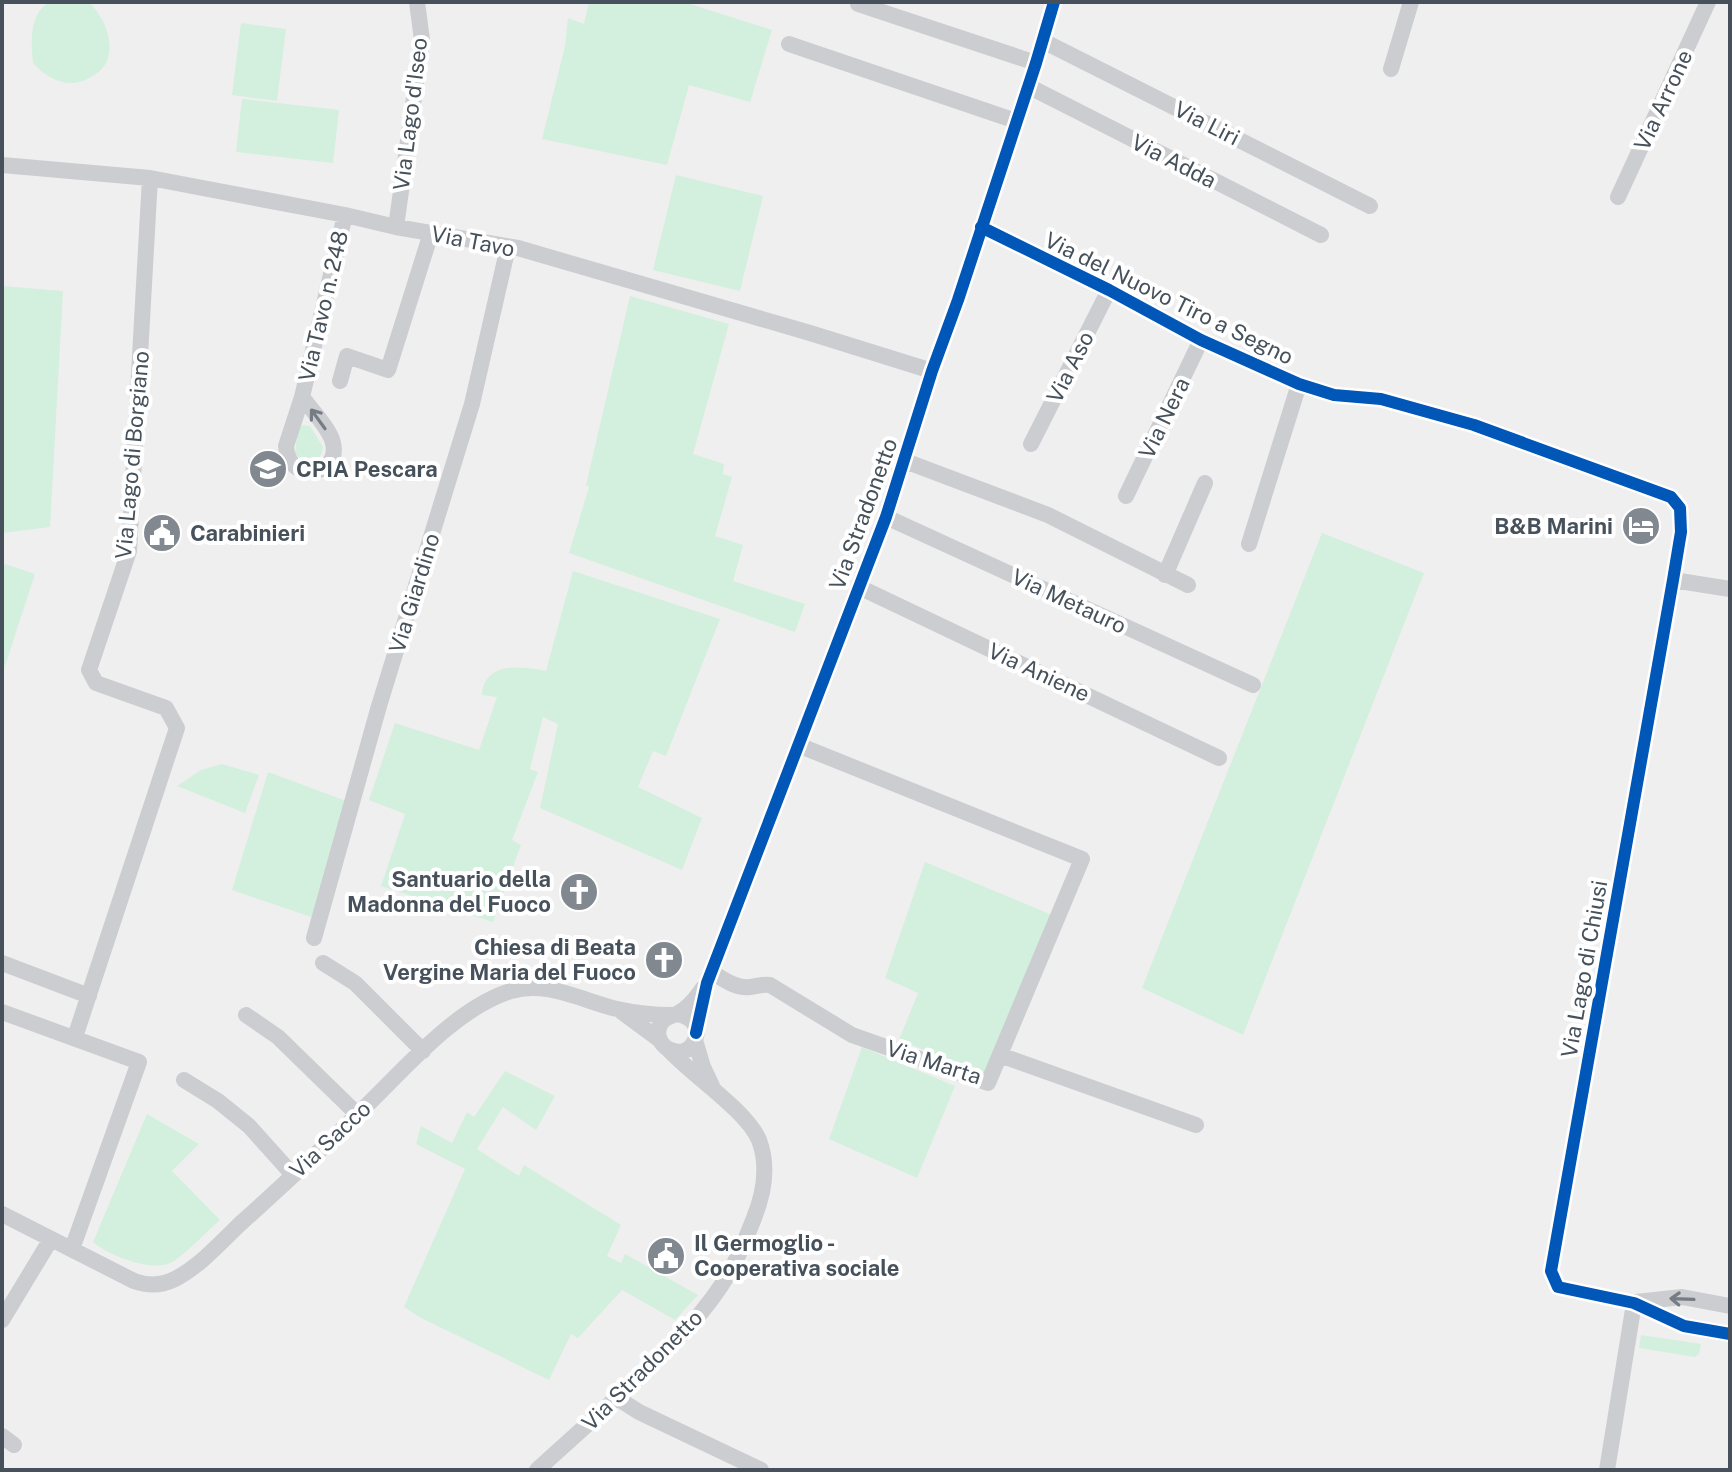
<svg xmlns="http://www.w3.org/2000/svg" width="1732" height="1472" font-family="'Public Sans',sans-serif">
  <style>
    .green { fill: #d3efde }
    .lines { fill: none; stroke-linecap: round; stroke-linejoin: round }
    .minor { stroke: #cbcdd0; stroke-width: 16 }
    .cycleway-casing { stroke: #fff; stroke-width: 17 }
    .cycleway { stroke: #0057b8; stroke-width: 12 }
    .oneway { stroke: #757c84 }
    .labels { text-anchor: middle; stroke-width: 8; stroke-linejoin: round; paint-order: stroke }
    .street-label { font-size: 22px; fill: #46515b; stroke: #fff }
    .poi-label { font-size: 22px; font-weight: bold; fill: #46515b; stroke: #fff; text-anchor: start }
  </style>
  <rect width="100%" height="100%" fill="#f0efef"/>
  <!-- green -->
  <path class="green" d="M49,2H89C103,16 115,40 107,61C104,68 96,75 89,78C69,90 47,79 33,63C31,41 29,15 49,2Z
    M589,2H684L772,30L750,102L689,85L667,165L542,139L565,46L568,18L584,24Z
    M241,23L286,29L277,101L232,95Z
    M242,99L339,110L333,163L236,152Z
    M676,175L763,196L740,291L653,270Z
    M2,286L63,291L50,527L2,533Z
    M630,296L729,324L693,454L724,464L723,474L732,477L715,536L743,545L733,581L805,604L795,632L569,553L589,487L586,485Z
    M302,425L310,426L323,447C320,466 306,468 295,453L298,429Z
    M1322,533L1424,573L1243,1035L1142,988Z
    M2,563L35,574L4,669L2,668Z
    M573,571L720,619L666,756L653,751L638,787L702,818L682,870L540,808L558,724L543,717L530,769L538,772L512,840L521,845L493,922L381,886L405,814L369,800L395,723L479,750L497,697L482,695C484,661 523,666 546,671Z
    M222,764L259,775L245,813L177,786L201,770Z
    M268,772L349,802L314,918L232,890Z
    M925,862L1052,915L985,1074L899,1040L918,993L885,978Z
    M862,1047L955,1086L917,1178L829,1139Z
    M505,1071L555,1096L536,1130L503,1107L477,1149L519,1176L524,1165L621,1225L607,1256L621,1263L625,1254L698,1295L675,1320L622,1290L578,1338L571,1334L549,1380L421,1318L404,1307L465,1169L416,1144L421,1126L452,1143L467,1112L474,1117Z
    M147,1114L199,1144L172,1171L220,1220C205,1233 190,1250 174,1261C155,1274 109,1256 93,1242Z
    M1641,1335L1701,1344L1699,1354L1695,1357L1639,1348Z"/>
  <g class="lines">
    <!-- minor -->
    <path class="minor" d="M858,4L1036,63
      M1043,41L1370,206
      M789,44L1016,121
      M1391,69L1411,2
      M1028,86L1321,235
      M2,165L150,178L345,215L396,227L518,248L810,333L932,371
      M1618,197L1708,2
      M396,227L422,40L417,2
      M981,227L1109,290L1201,340L1299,384L1334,395L1381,399L1474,425L1671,497L1680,508L1681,532L1673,580L1551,1271L1558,1287L1634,1303L1684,1326L1730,1334
      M340,381L347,356L388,370L431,233
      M302,397C311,409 330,429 333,443C341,476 288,485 286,446L302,397L345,215
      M1031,444L1109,290
      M905,461L1048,515L1188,585
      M1126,496L1201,340
      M886,517L1253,685
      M1249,544L1299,384
      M1165,575L1205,483
      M1673,580L1730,589
      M859,587L1219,758
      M314,938L379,706L472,404L508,247
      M2,963L89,996
      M323,963L355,983L423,1051
      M712,972C723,979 736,989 750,987C758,986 762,984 770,985L852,1035L988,1083L1082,859L798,745
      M2,1012L139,1062L72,1249
      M622,1012L660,1040
      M677,1014C690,1016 701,1026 695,1040C685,1065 648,1046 661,1023C666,1016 670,1017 677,1014C687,1009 697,997 703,988
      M246,1015L278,1037L357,1114
      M696,1033L707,983L886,517L932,371L958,300L1036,63L1054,2
      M75,1037L177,728L166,708L96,683L89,670L129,551L150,178
      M695,1040L703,1067L712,1086
      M1000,1055L1196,1125
      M184,1080L218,1101L249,1126L293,1175
      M2,1214L134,1281C148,1286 161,1286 175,1279C200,1266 220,1243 240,1224C281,1187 321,1150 360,1112C402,1072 455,1008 511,991C546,980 583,1001 617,1009C635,1013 653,1015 672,1015
      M1636,1302L1682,1297L1730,1306
      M2,1320L51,1239
      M617,1398L639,1412L761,1470
      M2,1436L14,1445
      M537,1470C573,1437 610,1405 645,1371C676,1341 707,1311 729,1273C739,1256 747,1236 754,1218C764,1193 769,1166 759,1140C746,1110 693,1076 669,1050
      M1607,1470L1634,1303"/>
    <defs>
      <path id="cycleway" d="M981,227L1109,290L1201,340L1299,384L1334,395L1381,399L1474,425L1671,497L1680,508L1681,532L1673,580L1551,1271L1558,1287L1634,1303L1684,1326L1730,1334
        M696,1033L707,983L886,517L932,371L958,300L1036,63L1054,2"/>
    </defs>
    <!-- cycleway casing -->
    <use href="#cycleway" class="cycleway-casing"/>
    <!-- cycleway -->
    <use href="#cycleway" class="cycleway"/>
  </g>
  <!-- one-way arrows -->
  <defs><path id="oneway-shaft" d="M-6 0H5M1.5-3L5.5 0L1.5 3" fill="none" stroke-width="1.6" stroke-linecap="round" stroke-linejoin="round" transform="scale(2)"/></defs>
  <g class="oneway">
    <use href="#oneway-shaft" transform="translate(318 419) rotate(-126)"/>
    <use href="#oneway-shaft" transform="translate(1682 1299) rotate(-178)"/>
  </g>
  <!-- icons -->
  <defs>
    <symbol id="school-disc" viewBox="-11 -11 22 22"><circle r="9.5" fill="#82888f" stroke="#fff"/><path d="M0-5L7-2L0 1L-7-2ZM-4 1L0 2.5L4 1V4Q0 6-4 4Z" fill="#fff"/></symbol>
    <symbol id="hotel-disc" viewBox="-11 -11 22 22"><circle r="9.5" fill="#82888f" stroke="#fff"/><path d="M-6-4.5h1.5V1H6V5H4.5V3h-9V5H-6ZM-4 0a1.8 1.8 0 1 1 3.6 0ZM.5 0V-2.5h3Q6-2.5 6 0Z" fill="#fff"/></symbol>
    <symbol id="civic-disc" viewBox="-11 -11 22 22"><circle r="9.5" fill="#82888f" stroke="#fff"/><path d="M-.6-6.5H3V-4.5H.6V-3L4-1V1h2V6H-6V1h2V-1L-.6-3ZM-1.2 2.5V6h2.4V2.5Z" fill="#fff"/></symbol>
    <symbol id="church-disc" viewBox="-11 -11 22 22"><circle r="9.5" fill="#82888f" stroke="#fff"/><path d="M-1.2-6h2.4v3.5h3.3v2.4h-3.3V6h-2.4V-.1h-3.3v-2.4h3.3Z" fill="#fff"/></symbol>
  </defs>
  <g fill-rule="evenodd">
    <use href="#school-disc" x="246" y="447" width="44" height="44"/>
    <use href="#hotel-disc" x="1619" y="504" width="44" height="44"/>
    <use href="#civic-disc" x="140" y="511" width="44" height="44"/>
    <use href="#church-disc" x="557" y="870" width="44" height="44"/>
    <use href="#church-disc" x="642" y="938" width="44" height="44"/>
    <use href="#civic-disc" x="644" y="1234" width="44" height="44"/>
  </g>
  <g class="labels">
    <!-- street labels -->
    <g class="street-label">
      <text transform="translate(1663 100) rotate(-65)" y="8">Via Arrone</text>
      <text transform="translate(410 114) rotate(-83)" y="8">Via Lago d'Iseo</text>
      <text transform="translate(1207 123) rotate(27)" y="8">Via Liri</text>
      <text transform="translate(1174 161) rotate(27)" y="8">Via Adda</text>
      <text transform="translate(473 241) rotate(11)" y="8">Via Tavo</text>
      <text transform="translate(1169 298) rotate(26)" y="8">Via del Nuovo Tiro a Segno</text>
      <text transform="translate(323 306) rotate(-77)" y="8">Via Tavo n. 248</text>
      <text transform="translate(1070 367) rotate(-63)" y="8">Via Aso</text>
      <text transform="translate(1164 418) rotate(-64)" y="8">Via Nera</text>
      <text transform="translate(132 455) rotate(-85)" y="8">Via Lago di Borgiano</text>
      <text transform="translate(863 514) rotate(-70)" y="8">Via Stradonetto</text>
      <text transform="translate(414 593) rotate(-73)" y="8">Via Giardino</text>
      <text transform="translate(1069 601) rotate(25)" y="8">Via Metauro</text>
      <text transform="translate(1039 672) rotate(25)" y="8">Via Aniene</text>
      <text transform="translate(1584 969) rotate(-80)" y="8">Via Lago di Chiusi</text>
      <text transform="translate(934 1062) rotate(18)" y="8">Via Marta</text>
      <text transform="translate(330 1139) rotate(-43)" y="8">Via Sacco</text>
      <text transform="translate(642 1370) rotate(-45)" y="8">Via Stradonetto</text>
    </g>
    <!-- poi labels -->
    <g class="poi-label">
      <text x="296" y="477">CPIA Pescara</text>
      <text x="1613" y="534" text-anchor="end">B&amp;B Marini</text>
      <text x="190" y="541">Carabinieri</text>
      <text x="551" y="887" text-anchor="end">Santuario della<tspan x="551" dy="25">Madonna del Fuoco</tspan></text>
      <text x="636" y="955" text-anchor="end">Chiesa di Beata<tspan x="636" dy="25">Vergine Maria del Fuoco</tspan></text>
      <text x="694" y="1251">Il Germoglio -<tspan x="694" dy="25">Cooperativa sociale</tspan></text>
    </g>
  </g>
  <!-- border -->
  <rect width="1732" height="1472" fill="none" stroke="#46515b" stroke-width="8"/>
</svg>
